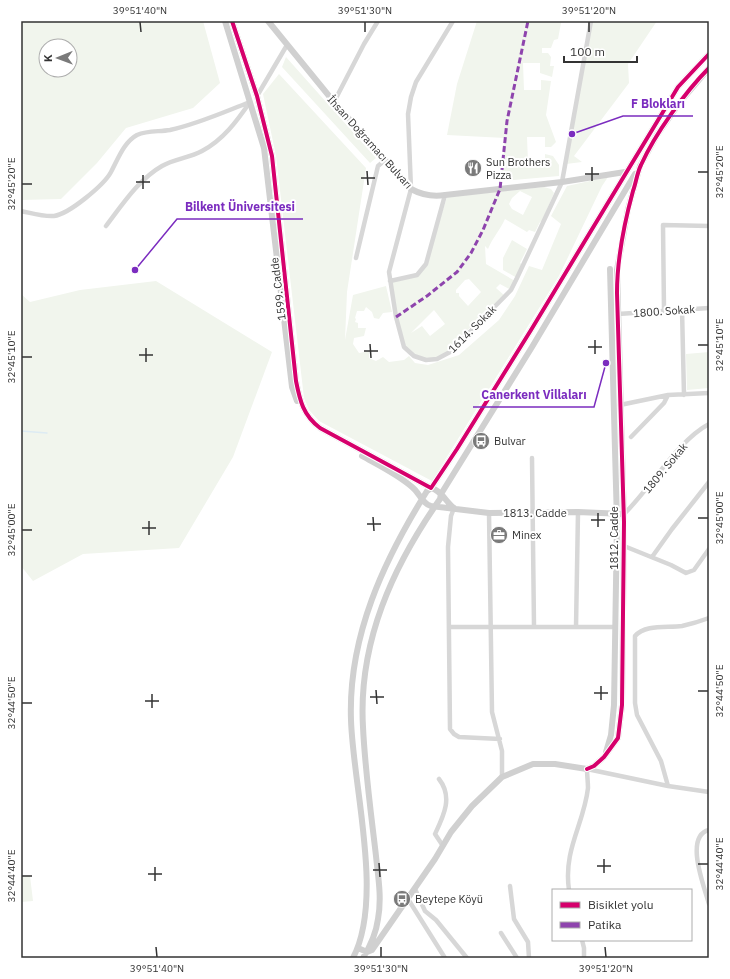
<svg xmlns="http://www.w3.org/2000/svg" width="730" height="979" font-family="'IBM Plex Sans',sans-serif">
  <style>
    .green { fill: #f1f5ed; fill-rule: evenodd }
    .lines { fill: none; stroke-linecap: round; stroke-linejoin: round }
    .stream { stroke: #ddebf3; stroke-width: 1.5 }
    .street { stroke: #d7d7d7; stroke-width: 4.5 }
    .secondary { stroke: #d0d0d0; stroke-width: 6 }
    .quiet { stroke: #8e44ad; stroke-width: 3; stroke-dasharray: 6 3; stroke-linecap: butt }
    .cycleway-casing { stroke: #fff; stroke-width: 6 }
    .cycleway { stroke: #d6006c; stroke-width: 4 }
    .ticks { fill: none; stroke: #333; stroke-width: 1.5 }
    .labels { text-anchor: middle; stroke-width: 4; stroke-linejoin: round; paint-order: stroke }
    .street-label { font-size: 11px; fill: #333; stroke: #fff }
    .poi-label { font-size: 11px; fill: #333; stroke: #fff; text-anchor: start }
    .leader { fill: none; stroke: #7b2cbf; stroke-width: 1.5 }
    .callout-dot { fill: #7b2cbf; stroke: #fff; stroke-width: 1.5 }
    .callout-label { font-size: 12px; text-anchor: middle; font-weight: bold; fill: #7b2cbf; stroke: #fff; stroke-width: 4; stroke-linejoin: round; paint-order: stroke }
    .neatline { fill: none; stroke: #333; stroke-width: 1.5 }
    .ticks-label { font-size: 10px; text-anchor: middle; fill: #333 }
  </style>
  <rect width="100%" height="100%" fill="#fff"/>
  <!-- green -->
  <path class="green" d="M21,21H203L220,83L193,108L126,128L97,163L61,199L21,200ZM46,46H70V70H46Z
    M477,21H559L561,23L558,39L554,40L551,48H542V53H548L551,57L550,66H554L552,77L540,73V63H523L524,90H541V80L551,81L546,115L556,142L551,147H545V137H527L528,163L545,164V154L553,156L559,165V176L501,181L505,138L447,135L457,84Z
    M591,21H657L628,64L629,83L574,156L582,162L566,164Z
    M286,57L376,158L370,163L282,67Z
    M279,74L366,168L347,292L345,340L353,295L386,286L392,312L383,313L379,319L374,318L372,312L366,307L364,311H357L355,318L356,319L355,322L358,323V328H366L364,336L354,338L353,344L359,353L369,351V358L376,361L383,357L389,362L404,360L409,356L415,363L428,365L459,355L499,320L515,296L529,266L542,270L561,224L551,216L567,186L608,177L602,186L559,276L432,481L319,421L309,410L304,398L276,156L263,94Z
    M544,187L551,189L554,193L542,221L540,222L535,232L529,230L527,232L505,219C500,230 493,237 488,249L485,246L486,264L515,281L511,290L500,284L496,288L505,296L486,315L484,314L453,344L455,347L437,359L426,360L414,356L404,347L390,281L417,275L426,264L447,197ZM520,191L532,197L523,215L512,209L509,204L512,198ZM469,279L481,292L468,306L459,296V293H456V290L465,280ZM434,310L445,324L430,336L422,326L411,333Z
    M512,240L527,249L520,263L523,265L517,278L503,270V258Z
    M156,281L272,352L233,457L179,548L83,554L33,581L21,566V294L30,302L80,290Z
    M709,352V388L687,390L686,354Z
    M21,876H30L33,901L21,902Z"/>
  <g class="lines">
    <!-- stream -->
    <path class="stream" d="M21,431L47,433"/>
    <!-- street -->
    <path class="street" d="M453,21L416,82L411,97L408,114L411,189L389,272L396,317L404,347L414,356L426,360L437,359L450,352L511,290L517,278L562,182L591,21
      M257,96L287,45
      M334,102L364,44L378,21
      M21,211C31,213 44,217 54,216C69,214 104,185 111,172C118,159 124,142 137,135C148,130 159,132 170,130C198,124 224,112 250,102
      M106,226C122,205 139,179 162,166C174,159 189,158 202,151C223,140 237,121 250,102
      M356,258L378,166L385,160
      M390,281L417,275L426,264L445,195
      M682,309L684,395
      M664,310L663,225L709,226
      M618,314L709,308
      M620,405L668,395L709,393
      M631,437L664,403L668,395
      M532,458L534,626
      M454,508L451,516L448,547L450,729L454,734L459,737L500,739
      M489,513L492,712L502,751V777
      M624,514C651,488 677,441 709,424
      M624,546L671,565L686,573L694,570L709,549
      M652,557L672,529L709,482
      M449,627H615
      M576,627L578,512
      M439,779C453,797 444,815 435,834L443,846
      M668,786L661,761L637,715L635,703V636C645,624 667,628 682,626C691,624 701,621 709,618
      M709,830C684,836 704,886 709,904
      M510,886L514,919L528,942L529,958
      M415,889L425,911L436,920L467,958
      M569,890C563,850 584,824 588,788C588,782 587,775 587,769L668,786L709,792
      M408,899L445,958
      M501,933L517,958
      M582,940L584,948V958"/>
    <!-- secondary -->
    <path class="secondary" d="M225,21L264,148L292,387L297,401
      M232,21L257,96L272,156L296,381C300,401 303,415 320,428L431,488L457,449L531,330L669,102L678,87L709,54
      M268,21L334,102L411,189C422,195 432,197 445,195L562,182L625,172
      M362,456C378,465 397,474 412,487C419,492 422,504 431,506L489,513L578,512L624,514
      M606,752L611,735L614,705L617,522L610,269
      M358,948L367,952L372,950L435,859L451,832L472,806L502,777L533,764H555L587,769L594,766L604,757L618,738L622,705L624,522L617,270L628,209L640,166L657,135L680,102L709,68
      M353,958C384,898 353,787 351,720C348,636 384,560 427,491L431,488C441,490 446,502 454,508
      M363,958C371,945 376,934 378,919C382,898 378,876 376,856C371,813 365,770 363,727C358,642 393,566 440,499L441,494L532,347L635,174"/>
    <!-- quiet -->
    <path class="quiet" d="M396,317L427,296L457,272L471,253L483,230L500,189L507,121L528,21"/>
    <defs>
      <path id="cycleway" d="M232,21L257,96L272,156L296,381C300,401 303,415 320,428L431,488L457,449L531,330L669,102L678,87L709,54
        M587,769L594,766L604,757L618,738L622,705L624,522L617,293C617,258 624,224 633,191C636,183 637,173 641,165C655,134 685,92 709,68"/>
    </defs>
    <!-- cycleway casing -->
    <use href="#cycleway" class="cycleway-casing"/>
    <!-- cycleway -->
    <use href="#cycleway" class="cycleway"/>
  </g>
  <!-- ticks -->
  <path class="ticks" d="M140,22L141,32M365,22V32M589,22V32M592,167V181M367,171L368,185M698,172H708M585,174H599M143,175V189M361,178H375M136,182H150M22,184H32M595,340V354M370,344L371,358M698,345H708M588,347H602M146,348V362M364,351H378M139,355H153M22,357H32M598,513V527M373,517L374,531M698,518H708M591,520H605M149,521V535M367,524H381M142,528H156M22,530H32M601,686V700M376,690L377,704M698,691H708M594,693H608M152,694V708M370,697H384M145,701H159M22,703H32M604,859V873M379,863L380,877M698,864H708M597,866H611M155,867V881M373,870H387M148,874H162M22,876H32M156,947L157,957M381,947V957M605,947L606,957"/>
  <!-- icons -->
  <defs>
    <symbol id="restaurant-disc" viewBox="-11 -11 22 22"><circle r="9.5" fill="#7a7a7a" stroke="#fff"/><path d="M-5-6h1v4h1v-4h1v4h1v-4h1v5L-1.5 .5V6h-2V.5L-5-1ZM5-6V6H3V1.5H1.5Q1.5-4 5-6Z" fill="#fff"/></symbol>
    <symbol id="bus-disc" viewBox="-11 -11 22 22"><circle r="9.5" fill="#7a7a7a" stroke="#fff"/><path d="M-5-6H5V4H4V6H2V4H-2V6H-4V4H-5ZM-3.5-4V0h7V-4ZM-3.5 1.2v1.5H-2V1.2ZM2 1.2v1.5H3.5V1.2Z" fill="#fff"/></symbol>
    <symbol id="office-disc" viewBox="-11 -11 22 22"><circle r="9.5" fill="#7a7a7a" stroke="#fff"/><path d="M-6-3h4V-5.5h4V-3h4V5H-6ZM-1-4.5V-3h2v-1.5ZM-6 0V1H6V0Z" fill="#fff"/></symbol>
  </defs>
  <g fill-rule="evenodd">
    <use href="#restaurant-disc" x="463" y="158" width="20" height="20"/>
    <use href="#bus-disc" x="471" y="431" width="20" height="20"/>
    <use href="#office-disc" x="489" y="525" width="20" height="20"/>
    <use href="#bus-disc" x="392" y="889" width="20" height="20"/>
  </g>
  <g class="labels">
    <!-- street labels -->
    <g class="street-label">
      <text transform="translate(370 142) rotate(48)" y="4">İhsan Doğramacı Bulvarı</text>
      <text transform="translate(278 289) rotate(-97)" y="4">1599. Cadde</text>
      <text transform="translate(664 311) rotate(-4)" y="4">1800. Sokak</text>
      <text transform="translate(472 329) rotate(-45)" y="4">1614. Sokak</text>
      <text transform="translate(665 468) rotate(-50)" y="4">1809. Sokak</text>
      <text x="535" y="517">1813. Cadde</text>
      <text transform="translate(614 538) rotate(-90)" y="4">1812. Cadde</text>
    </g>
    <!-- poi labels -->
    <g class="poi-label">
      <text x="486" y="166">Sun Brothers<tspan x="486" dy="13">Pizza</tspan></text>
      <text x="494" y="445">Bulvar</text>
      <text x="512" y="539">Minex</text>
      <text x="415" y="903">Beytepe Köyü</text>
    </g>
  </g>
  <!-- callouts -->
  <path class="leader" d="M572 134L623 116H693M135 270L177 219H303M606 363L594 407H473"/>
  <g class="callout-dot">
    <circle cx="572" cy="134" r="4"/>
    <circle cx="135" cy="270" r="4"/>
    <circle cx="606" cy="363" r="4"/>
  </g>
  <g class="callout-label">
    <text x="658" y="108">F Blokları</text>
    <text x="240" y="211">Bilkent Üniversitesi</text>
    <text x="534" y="399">Canerkent Villaları</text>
  </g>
  <!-- border -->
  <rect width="730" height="979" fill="none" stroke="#ffffff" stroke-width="44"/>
  <!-- legend -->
  <rect x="552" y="889" width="140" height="52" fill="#ffffff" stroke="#adadad"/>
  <rect x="560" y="902" width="20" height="6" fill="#d6006c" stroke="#adadad"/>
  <text x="588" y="909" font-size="12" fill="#333333">Bisiklet yolu</text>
  <rect x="560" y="922" width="20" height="6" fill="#8e44ad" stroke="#adadad"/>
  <text x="588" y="929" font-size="12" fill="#333333">Patika</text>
  <!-- north arrow -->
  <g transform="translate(58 58) rotate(269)"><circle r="19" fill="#ffffff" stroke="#adadad"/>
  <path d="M0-3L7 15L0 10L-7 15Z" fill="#7a7a7a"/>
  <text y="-6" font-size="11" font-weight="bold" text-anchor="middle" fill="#333333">K</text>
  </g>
  <!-- scale -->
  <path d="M564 56v6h73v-6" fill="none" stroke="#333333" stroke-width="2"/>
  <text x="570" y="56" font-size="12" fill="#333333" stroke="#ffffff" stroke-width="3" paint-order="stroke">100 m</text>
  <rect x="22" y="22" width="686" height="935" class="neatline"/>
  <g class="ticks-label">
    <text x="140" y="14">39°51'40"N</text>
    <text x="365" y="14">39°51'30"N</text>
    <text x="589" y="14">39°51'20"N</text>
    <text transform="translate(719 172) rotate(-90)" y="4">32°45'20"E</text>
    <text transform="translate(11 184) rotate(-90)" y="4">32°45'20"E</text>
    <text transform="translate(719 345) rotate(-90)" y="4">32°45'10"E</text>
    <text transform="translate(11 357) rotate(-90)" y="4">32°45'10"E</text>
    <text transform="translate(719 518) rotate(-90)" y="4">32°45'00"E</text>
    <text transform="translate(11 530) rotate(-90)" y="4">32°45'00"E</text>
    <text transform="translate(719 691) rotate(-90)" y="4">32°44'50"E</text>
    <text transform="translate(11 703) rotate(-90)" y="4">32°44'50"E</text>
    <text transform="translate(719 864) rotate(-90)" y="4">32°44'40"E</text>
    <text transform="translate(11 876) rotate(-90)" y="4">32°44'40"E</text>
    <text x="157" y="972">39°51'40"N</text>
    <text x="381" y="972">39°51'30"N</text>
    <text x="606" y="972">39°51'20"N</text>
  </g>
</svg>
